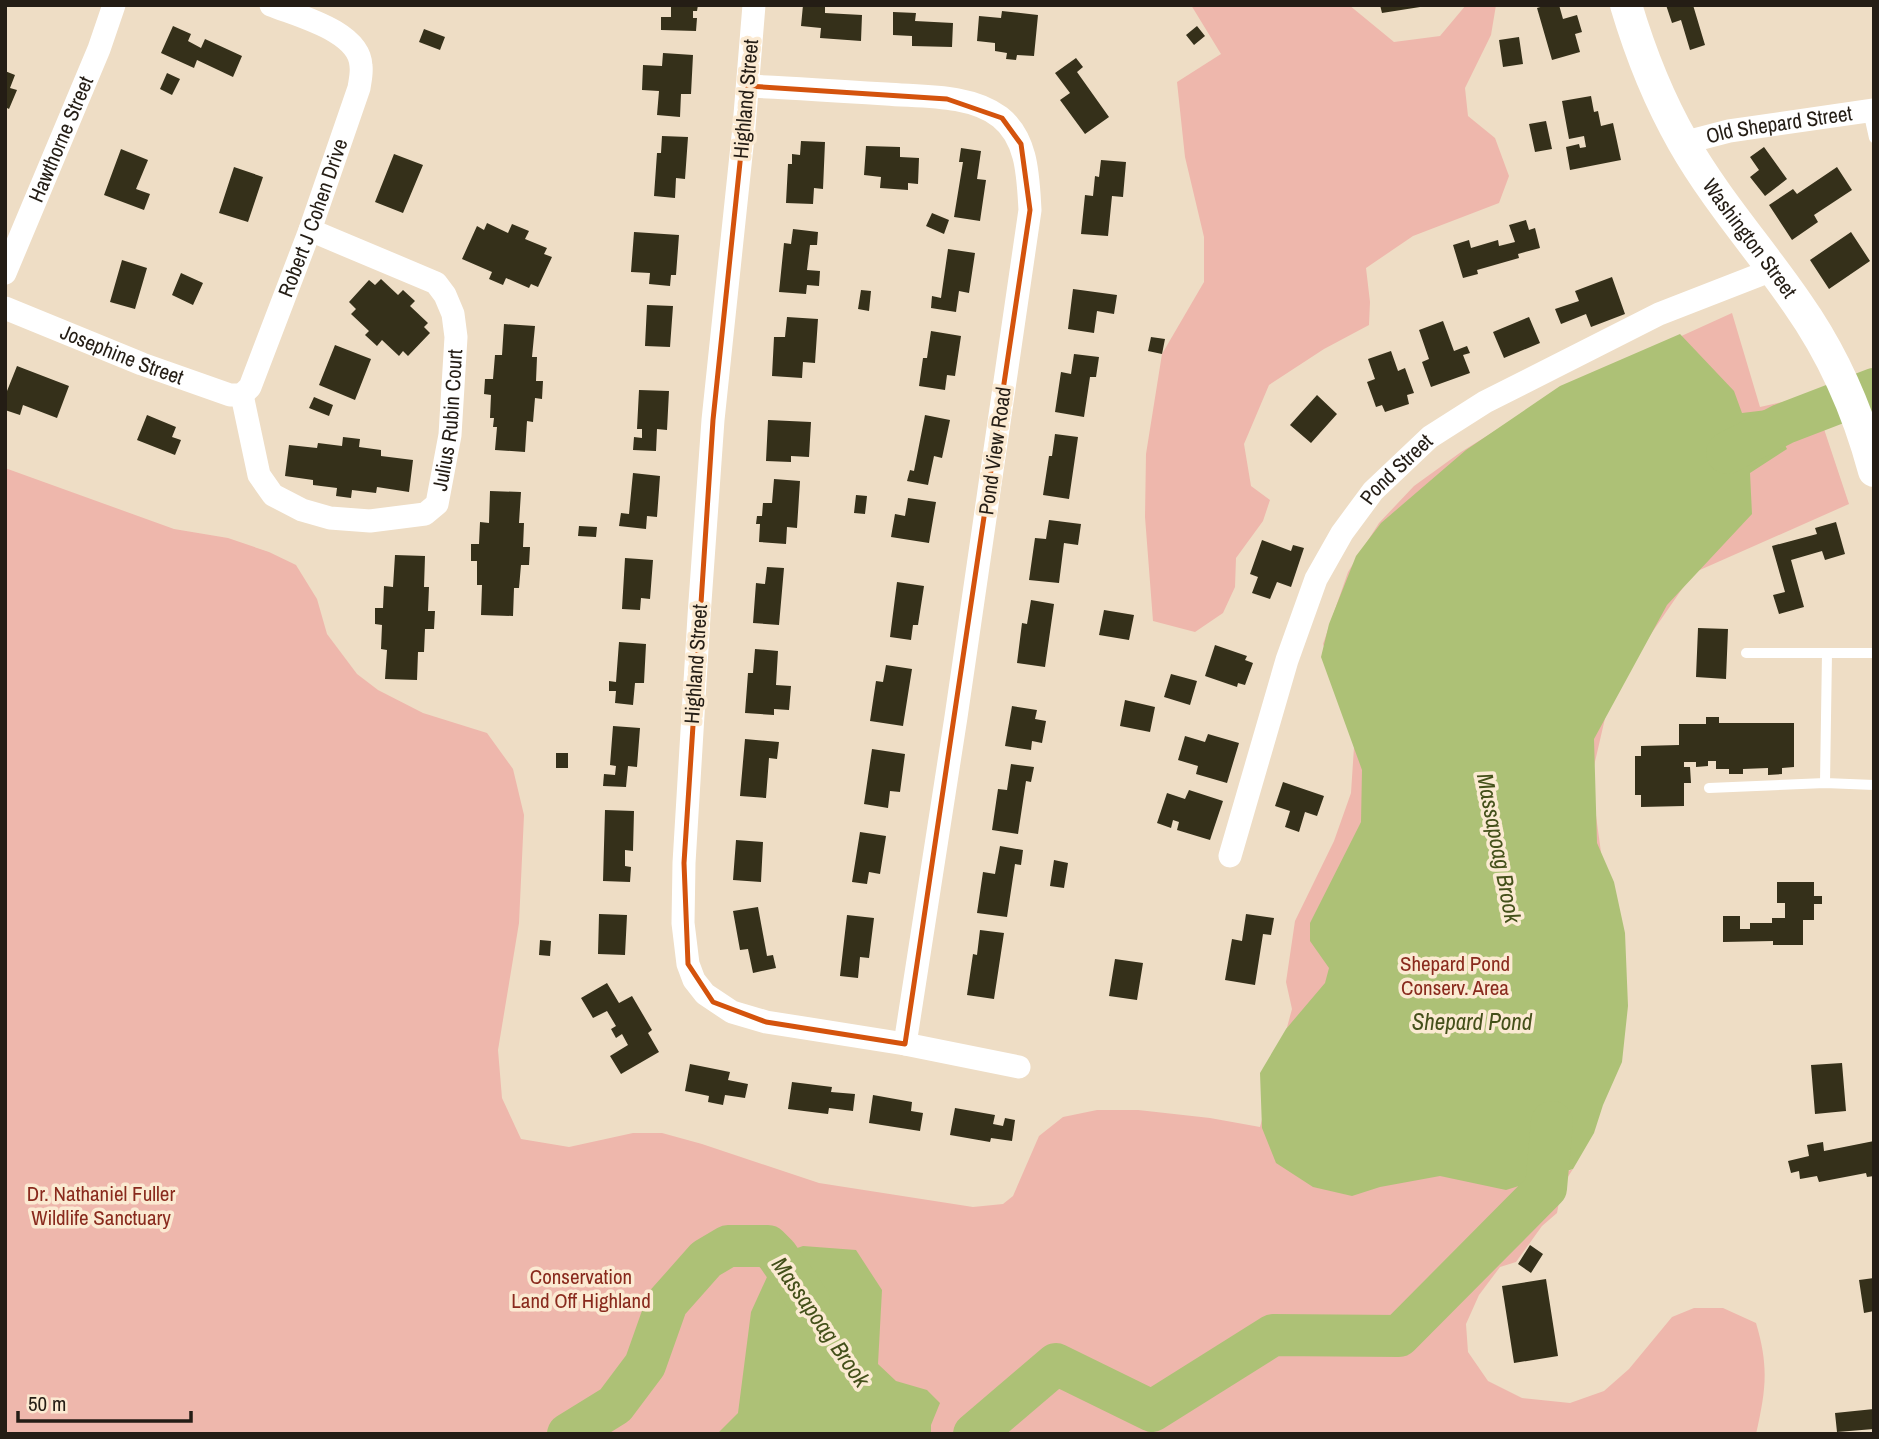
<svg xmlns="http://www.w3.org/2000/svg" width="1879" height="1439" font-family="'Archivo Narrow',sans-serif">
  <style>
    .green { fill: #eeb7ac }
    .water { fill: #adc176 }
    .lines { fill: none; stroke-linecap: round; stroke-linejoin: round }
    .river { stroke: #adc176; stroke-width: 42 }
    .building { fill: #35301a }
    .lane { stroke: #fff; stroke-width: 10 }
    .street { stroke: #fff; stroke-width: 23 }
    .secondary { stroke: #fff; stroke-width: 32 }
    .marked { fill: none; stroke: #d4530d; stroke-width: 5; stroke-linejoin: round }
    .labels { text-anchor: middle; stroke-width: 7; stroke-linejoin: round; paint-order: stroke }
    .street-label { font-size: 21px; fill: #241d15; stroke: #fbead2 }
    .park-label { font-size: 21px; fill: #892a1d; stroke: #fbead2 }
    .water-label { font-size: 23px; font-style: italic; fill: #44501a; stroke: #fbead2 }
  </style>
  <rect width="100%" height="100%" fill="#eeddc5"/>
  <!-- green -->
  <path class="green" d="M1191,5H1349L1394,42L1440,36L1466,5H1496L1491,35L1465,88L1468,116L1495,138L1509,176L1499,203L1413,236L1366,268L1370,302L1369,325L1324,349L1269,385L1244,444L1251,486L1270,500L1263,521L1236,558L1235,587L1223,613L1195,632L1153,621L1145,517L1146,454L1162,354L1204,282V237L1185,157L1177,82L1221,54Z
    M1732,313L1760,407L1810,396L1816,405L1849,504L1693,573L1622,676L1609,701L1591,779L1603,867L1566,1172L1573,1169L1562,1186L1557,1213L1542,1226L1516,1262L1500,1267L1479,1295L1466,1324L1468,1352L1488,1381L1522,1398L1570,1403L1604,1391L1629,1369L1672,1317L1694,1308H1723L1756,1323C1769,1367 1766,1389 1756,1434H5V468L174,529L228,538L269,552L296,565L317,599L327,634L357,674L378,690L423,713L487,733L513,769L524,815L519,923L498,1050L502,1098L521,1139L569,1147L633,1133H662L702,1144L819,1183L973,1207L1003,1204L1013,1196L1039,1136L1063,1117L1097,1110H1138L1210,1118L1260,1127L1292,1009L1286,982L1295,921L1334,841L1351,793L1354,747L1337,680L1323,644L1348,572L1379,523L1414,486L1461,452L1556,393Z"/>
  <!-- water -->
  <path class="water" d="M1680,334L1734,391L1742,413L1767,410L1787,449L1750,473L1752,514L1667,605L1594,739L1597,843L1614,882L1625,933L1628,1006L1622,1062L1603,1105L1594,1133L1573,1169L1506,1190L1440,1176L1380,1187L1352,1196L1313,1187L1276,1163L1262,1128L1260,1073L1286,1029L1325,983L1329,968L1310,941V923L1361,822L1362,770L1321,657L1329,624L1356,556L1381,523L1466,450L1560,386Z
    M803,1246L856,1250L882,1290L878,1364L896,1381L927,1390L940,1403L931,1425V1434H717L738,1413L751,1312L777,1255Z"/>
  <g class="lines">
    <!-- river -->
    <path class="river" d="M1727,453L1783,424L1874,389
      M568,1434L615,1405L645,1365L667,1303L706,1259L728,1246H768L777,1255L809,1301
      M974,1434L1056,1364L1152,1411L1273,1335L1399,1336L1546,1188L1552,1122"/>
  </g>
  <!-- building -->
  <path class="building" d="M671,5H698L697,11H693V18H697L696,31L661,30V17H671Z
    M803,5L825,7V13L862,15L861,41L820,38L821,28L801,26Z
    M1380,5H1420V7L1382,13Z
    M1547,5H1559L1563,19L1577,15L1582,32L1575,34L1580,52L1552,60L1537,8Z
    M1666,5H1693L1705,45L1690,50L1681,20L1672,23Z
    M1002,11L1038,15L1034,56L1017,55L1016,60L1006,59L1007,53L995,51V43L977,41L979,16L1001,18Z
    M893,12L916,13L915,21L953,23L952,47L912,46V36L893,35Z
    M173,26L191,34L188,41L201,48L205,39L242,56L233,77L197,60L194,68L161,53Z
    M1197,26L1205,36L1194,45L1186,35Z
    M424,29L445,37L440,50L419,42Z
    M1519,37L1523,64L1503,67L1499,40Z
    M663,53L693,55L691,94H681L680,117L657,115L659,91L642,90L643,65L662,66Z
    M1076,58L1083,67L1077,72L1109,117L1085,134L1060,100L1070,93L1055,73Z
    M5,71L15,75L10,88L17,90L9,109L5,107Z
    M167,73L180,79L172,95L160,89Z
    M1591,96L1594,112L1598,111L1601,126L1613,123L1621,160L1570,170L1566,147L1579,144L1580,148L1586,147L1584,136L1569,139L1562,101Z
    M1546,121L1552,149L1535,152L1529,124Z
    M662,136L688,137L685,179L676,178L675,198L654,196L657,153H661Z
    M801,141L825,142L823,189L814,188L813,204L786,203L788,164H792V154L800,155Z
    M866,146L900,147V157L919,158L918,184L908,183V190L880,188L881,177L864,175Z
    M1764,147L1787,179L1765,196L1750,177L1759,170L1750,157Z
    M961,148L981,151L977,179L986,180L980,221L954,217L963,162H959Z
    M121,149L148,160L136,189L150,194L144,210L104,195Z
    M394,154L423,165L403,213L375,202Z
    M1101,160L1126,162L1123,197L1112,196L1108,236L1081,234L1085,195L1093,196L1095,176L1099,177Z
    M234,167L263,177L248,222L219,213Z
    M1837,167L1852,190L1814,215L1818,222L1792,240L1769,205L1793,189L1797,194Z
    M932,213L949,220L944,234L926,226Z
    M1526,220L1529,230L1535,228L1540,248L1518,254L1519,258L1477,270L1478,274L1463,278L1453,245L1469,240L1471,248L1498,240L1499,246L1515,242L1509,225Z
    M487,223L508,233L512,224L529,231L525,239L547,248L544,254L552,257L538,287L531,284L529,288L506,278L503,285L489,279L492,272L462,259L477,226L484,230Z
    M793,229L818,232L817,245H810L807,270L820,271L819,286L807,285L806,294L779,292L784,243L791,244Z
    M634,232L679,235L676,275H671L670,286L649,284L650,273L631,272Z
    M1851,232L1870,261L1829,289L1810,260Z
    M948,249L975,253L969,293L959,291L956,312L931,308L932,296L941,298Z
    M122,260L147,268L135,309L110,302Z
    M181,273L203,283L193,305L172,295Z
    M1612,277L1625,314L1591,327L1586,314L1561,324L1555,309L1579,301L1575,291Z
    M381,279L398,295L403,290L415,301L410,306L428,323L424,327L430,333L408,356L403,351L399,356L382,340L377,346L365,335L369,331L351,314L356,309L349,302L369,280L375,285Z
    M1073,289L1117,295L1114,314L1097,311L1094,333L1068,329Z
    M861,290L871,291L869,311L858,309Z
    M647,305L673,306L670,347L645,346Z
    M787,317L818,319L815,363L803,362L802,378L772,376L774,337H785Z
    M1529,317L1540,343L1504,358L1493,332Z
    M1443,321L1454,351L1467,346L1470,353L1463,355L1470,373L1431,387L1422,362L1429,359L1419,330Z
    M504,324L535,326L532,357H537L536,381H543L542,399L535,398L533,422L527,421L525,452L495,450L497,427H493L494,418H490L491,395L484,394L485,379H493L495,355H502Z
    M931,331L961,336L955,376L947,375L945,390L919,386L923,358H927Z
    M1151,337L1165,339L1162,354L1148,351Z
    M335,345L371,359L355,400L319,385Z
    M1391,351L1398,371L1405,368L1414,393L1407,395L1409,404L1385,412L1382,405L1376,407L1367,382L1375,379L1368,359Z
    M1074,354L1099,357L1096,377H1090L1084,417L1055,412L1061,372L1071,374Z
    M17,366L69,386L57,418L23,405L20,415L5,410V396Z
    M639,390L669,391L667,430L657,429L656,451L633,450L634,437L642,438V429H637Z
    M1317,395L1337,414L1311,443L1290,425Z
    M314,397L333,405L329,416L309,408Z
    M147,415L176,427L172,437L181,440L175,455L137,440Z
    M925,415L950,420L942,458L934,456L928,485L907,481L910,470L914,471Z
    M768,420L811,422L809,457L791,456V462L766,461Z
    M1055,434L1078,437L1069,499L1043,495L1049,456H1052Z
    M343,437L360,439L359,447L381,450V456L413,460L409,492L377,487L376,493L352,490L351,498L336,496L337,488L313,485V480L285,476L289,445L317,448L318,443L342,446Z
    M633,473L660,476L657,517L647,516L646,529L619,526L621,513L629,514Z
    M774,479L800,481L797,528L787,527L786,544L759,542L760,524H756L757,516H762L763,503H772Z
    M490,491L521,492L519,523H524L523,547H530L529,565H521L519,588H514L513,616L481,615L482,585H477V561H471V544H479L480,522L489,523Z
    M856,495L867,496L865,514L854,513Z
    M908,498L936,502L929,543L891,537L895,514L905,516Z
    M1049,520L1081,524L1078,545L1064,543L1059,583L1029,580L1035,538L1046,539Z
    M1836,522L1845,554L1825,560L1822,551L1791,560L1804,607L1779,614L1773,595L1785,592L1772,546L1817,534L1815,528Z
    M579,526L597,527L596,537L578,536Z
    M1262,540L1291,551L1293,545L1304,548L1291,587L1277,582L1270,599L1252,593L1258,577L1250,574Z
    M395,555L425,556L424,587H429L428,611H435L434,629H425L424,652H418L417,680L385,679L387,650L381,649L382,625L375,624V608H383L384,586L393,587Z
    M625,558L653,560L650,599L641,598L640,610L622,609Z
    M767,567L784,568L779,625L753,623L756,583L765,584Z
    M897,582L924,586L918,625H913L911,640L890,637Z
    M1031,600L1054,604L1045,667L1017,663L1022,623L1027,624Z
    M1104,610L1134,615L1129,640L1099,635Z
    M1698,628L1728,629L1726,679L1696,677Z
    M619,642L646,644L644,683H635L633,705L615,703L616,691H609V681L616,682Z
    M1215,645L1247,656L1245,660L1253,663L1245,685L1238,683L1237,687L1205,676Z
    M755,649L778,651L776,685L791,686L789,710L774,709V715L745,713L748,673H753Z
    M886,665L912,669L903,726L870,721L876,681L883,682Z
    M1171,674L1197,681L1190,705L1164,697Z
    M1125,700L1155,707L1150,732L1120,726Z
    M1012,706L1037,710L1035,719L1046,721L1042,743L1032,741L1031,750L1005,746Z
    M1706,717H1719V723H1794V767L1782,768V774L1768,775V768L1743,769V774H1729V769H1716V761H1708V766L1696,767V762H1684V767H1690L1691,783H1684V806L1641,807V795H1635V756H1641V746L1679,745V724H1706Z
    M613,726L640,728L637,767L628,766L626,787L603,786L604,774L615,775L616,766L610,765Z
    M1208,734L1239,743L1227,783L1196,774L1198,766L1178,760L1185,736L1205,742Z
    M745,739L779,742L777,759L769,758L766,798L740,796Z
    M872,749L905,754L900,792L890,791L888,808L864,804Z
    M556,753H568V768H556Z
    M1011,764L1034,767L1031,782L1026,781L1018,834L992,830L998,789L1007,790Z
    M1283,782L1324,796L1317,816L1305,812L1299,832L1285,827L1290,811L1275,806Z
    M1189,790L1223,801L1210,840L1177,830L1179,822L1173,820L1171,828L1157,823L1167,793L1185,799Z
    M605,810L634,811L633,851L625,850V866L631,867L630,882L603,881Z
    M860,832L886,836L880,874L869,872L867,884L852,882Z
    M736,840L763,842L761,882L733,880Z
    M1000,846L1023,850L1021,865L1015,864L1007,917L977,913L983,872L995,874Z
    M1054,860L1068,863L1064,888L1050,886Z
    M1777,882H1814V896H1822V904H1814V920H1803V945H1773V941L1723,942V916H1740V929H1750V923H1772V918H1785V903H1777Z
    M758,907L767,956L773,955L776,968L753,973L748,949L740,950L733,911Z
    M599,914L627,915L625,955L598,954Z
    M1246,914L1274,918L1271,935L1263,934L1255,985L1225,980L1232,939L1242,941Z
    M847,915L874,918L869,958L860,957L858,978L840,976Z
    M980,930L1004,933L994,999L967,995L973,954L977,955Z
    M540,940L551,941L550,956L539,955Z
    M1115,959L1143,963L1137,1000L1109,996Z
    M607,983L619,1003L632,996L652,1030L648,1033L659,1052L621,1074L610,1056L628,1045L622,1034L616,1038L611,1029L616,1026L607,1011L593,1018L581,998Z
    M1842,1063L1846,1111L1815,1114L1811,1065Z
    M690,1064L730,1072L728,1080L748,1084L745,1098L725,1095L723,1105L708,1102L709,1096L685,1091Z
    M792,1082L832,1087L831,1092L855,1094L853,1111L829,1108L828,1114L788,1109Z
    M873,1095L912,1102L911,1111L923,1113L920,1131L869,1123Z
    M955,1108L995,1115L993,1124L1003,1126L1005,1118L1015,1120L1012,1141L991,1138L990,1142L950,1135Z
    M1874,1141V1176L1867,1177L1866,1173L1819,1182L1817,1176L1800,1179L1799,1171L1791,1173L1788,1161L1809,1156L1807,1145L1823,1142L1824,1151Z
    M1530,1245L1543,1254L1531,1273L1518,1264Z
    M1874,1278V1311L1864,1313L1859,1280Z
    M1546,1279L1558,1356L1514,1363L1502,1286Z
    M1874,1409V1429L1837,1432L1835,1413Z"/>
  <g class="lines">
    <!-- lane -->
    <path class="lane" d="M1868,111L1874,138
      M1746,653H1874
      M1827,653L1825,783L1874,785
      M1709,788L1825,783"/>
    <!-- street -->
    <g class="street">
      <path d="M754,5L744,127L713,420L699,616L684,863L683,923L688,964L694,980L705,994L732,1012L766,1022L905,1044L1019,1067"/>
      <path d="M748,86C794,88 840,91 886,94C922,97 970,94 1000,117C1028,139 1028,178 1030,210L956,717L905,1044"/>
      <path id="s1" d="M1683,143L1729,131L1874,110"/>
      <path id="s2" d="M5,273L99,49L114,5"/>
      <path id="s3" d="M5,308L142,364L230,395H242"/>
      <path id="s4" d="M242,395L259,475L273,495L302,510L330,518L370,521L425,514L437,504L450,435L456,337L453,314L445,295L436,283L310,230"/>
      <path id="s5" d="M242,395L250,387L310,230L359,88C360,81 362,73 361,66C360,31 298,16 271,5"/>
      <path id="s6" d="M1230,856L1287,660L1316,579L1342,533L1373,491L1430,437L1485,402L1659,314L1772,270"/>
    </g>
    <!-- secondary -->
    <path class="secondary" id="s7" d="M1626,5C1640,52 1659,100 1683,142C1716,200 1760,249 1797,303C1833,354 1858,411 1874,471"/>
  </g>
  <!-- marked area -->
  <path class="marked" d="M748,86L947,99L1002,118L1021,144L1030,210L905,1044L766,1022L713,1002L688,964L684,863L713,420Z"/>
  <g class="labels">
    <!-- street labels -->
    <g class="street-label">
      <text transform="translate(746 99) rotate(-85)" y="7">Highland Street</text>
      <text dy="7" stroke="none"><textPath href="#s1" startOffset="98">Old Shepard Street</textPath></text>
      <text dy="7" stroke="none"><textPath href="#s2" startOffset="145">Hawthorne Street</textPath></text>
      <text dy="7" stroke="none"><textPath href="#s5" startOffset="192">Robert J Cohen Drive</textPath></text>
      <text dy="7" stroke="none"><textPath href="#s7" startOffset="266">Washington Street</textPath></text>
      <text dy="7" stroke="none"><textPath href="#s3" startOffset="126">Josephine Street</textPath></text>
      <text dy="7" stroke="none"><textPath href="#s4" startOffset="364">Julius Rubin Court</textPath></text>
      <text transform="translate(995 451) rotate(-82)" y="7">Pond View Road</text>
      <text dy="7" stroke="none"><textPath href="#s6" startOffset="427">Pond Street</textPath></text>
      <text transform="translate(696 664) rotate(-86)" y="7">Highland Street</text>
    </g>
    <!-- park labels -->
    <g class="park-label">
      <text x="1455" y="971">Shepard Pond<tspan x="1455" dy="24">Conserv. Area</tspan></text>
      <text x="101" y="1201">Dr. Nathaniel Fuller<tspan x="101" dy="24">Wildlife Sanctuary</tspan></text>
      <text x="581" y="1284">Conservation<tspan x="581" dy="24">Land Off Highland</tspan></text>
    </g>
    <!-- water labels -->
    <g class="water-label">
      <text transform="translate(1499 848) rotate(79)" y="8">Massapoag Brook</text>
      <text x="1472" y="1030">Shepard Pond</text>
      <text transform="translate(821 1322) rotate(55)" y="8">Massapoag Brook</text>
    </g>
  </g>
  <!-- border -->
  <rect width="1879" height="1439" fill="none" stroke="#241d15" stroke-width="14"/>
  <!-- scale -->
  <path d="M18 1411v10h173v-10" fill="none" stroke="#241d15" stroke-width="3.5"/>
  <text x="28" y="1411" font-size="21" fill="#241d15" stroke="#fbead2" stroke-width="5" paint-order="stroke">50 m</text>
</svg>
